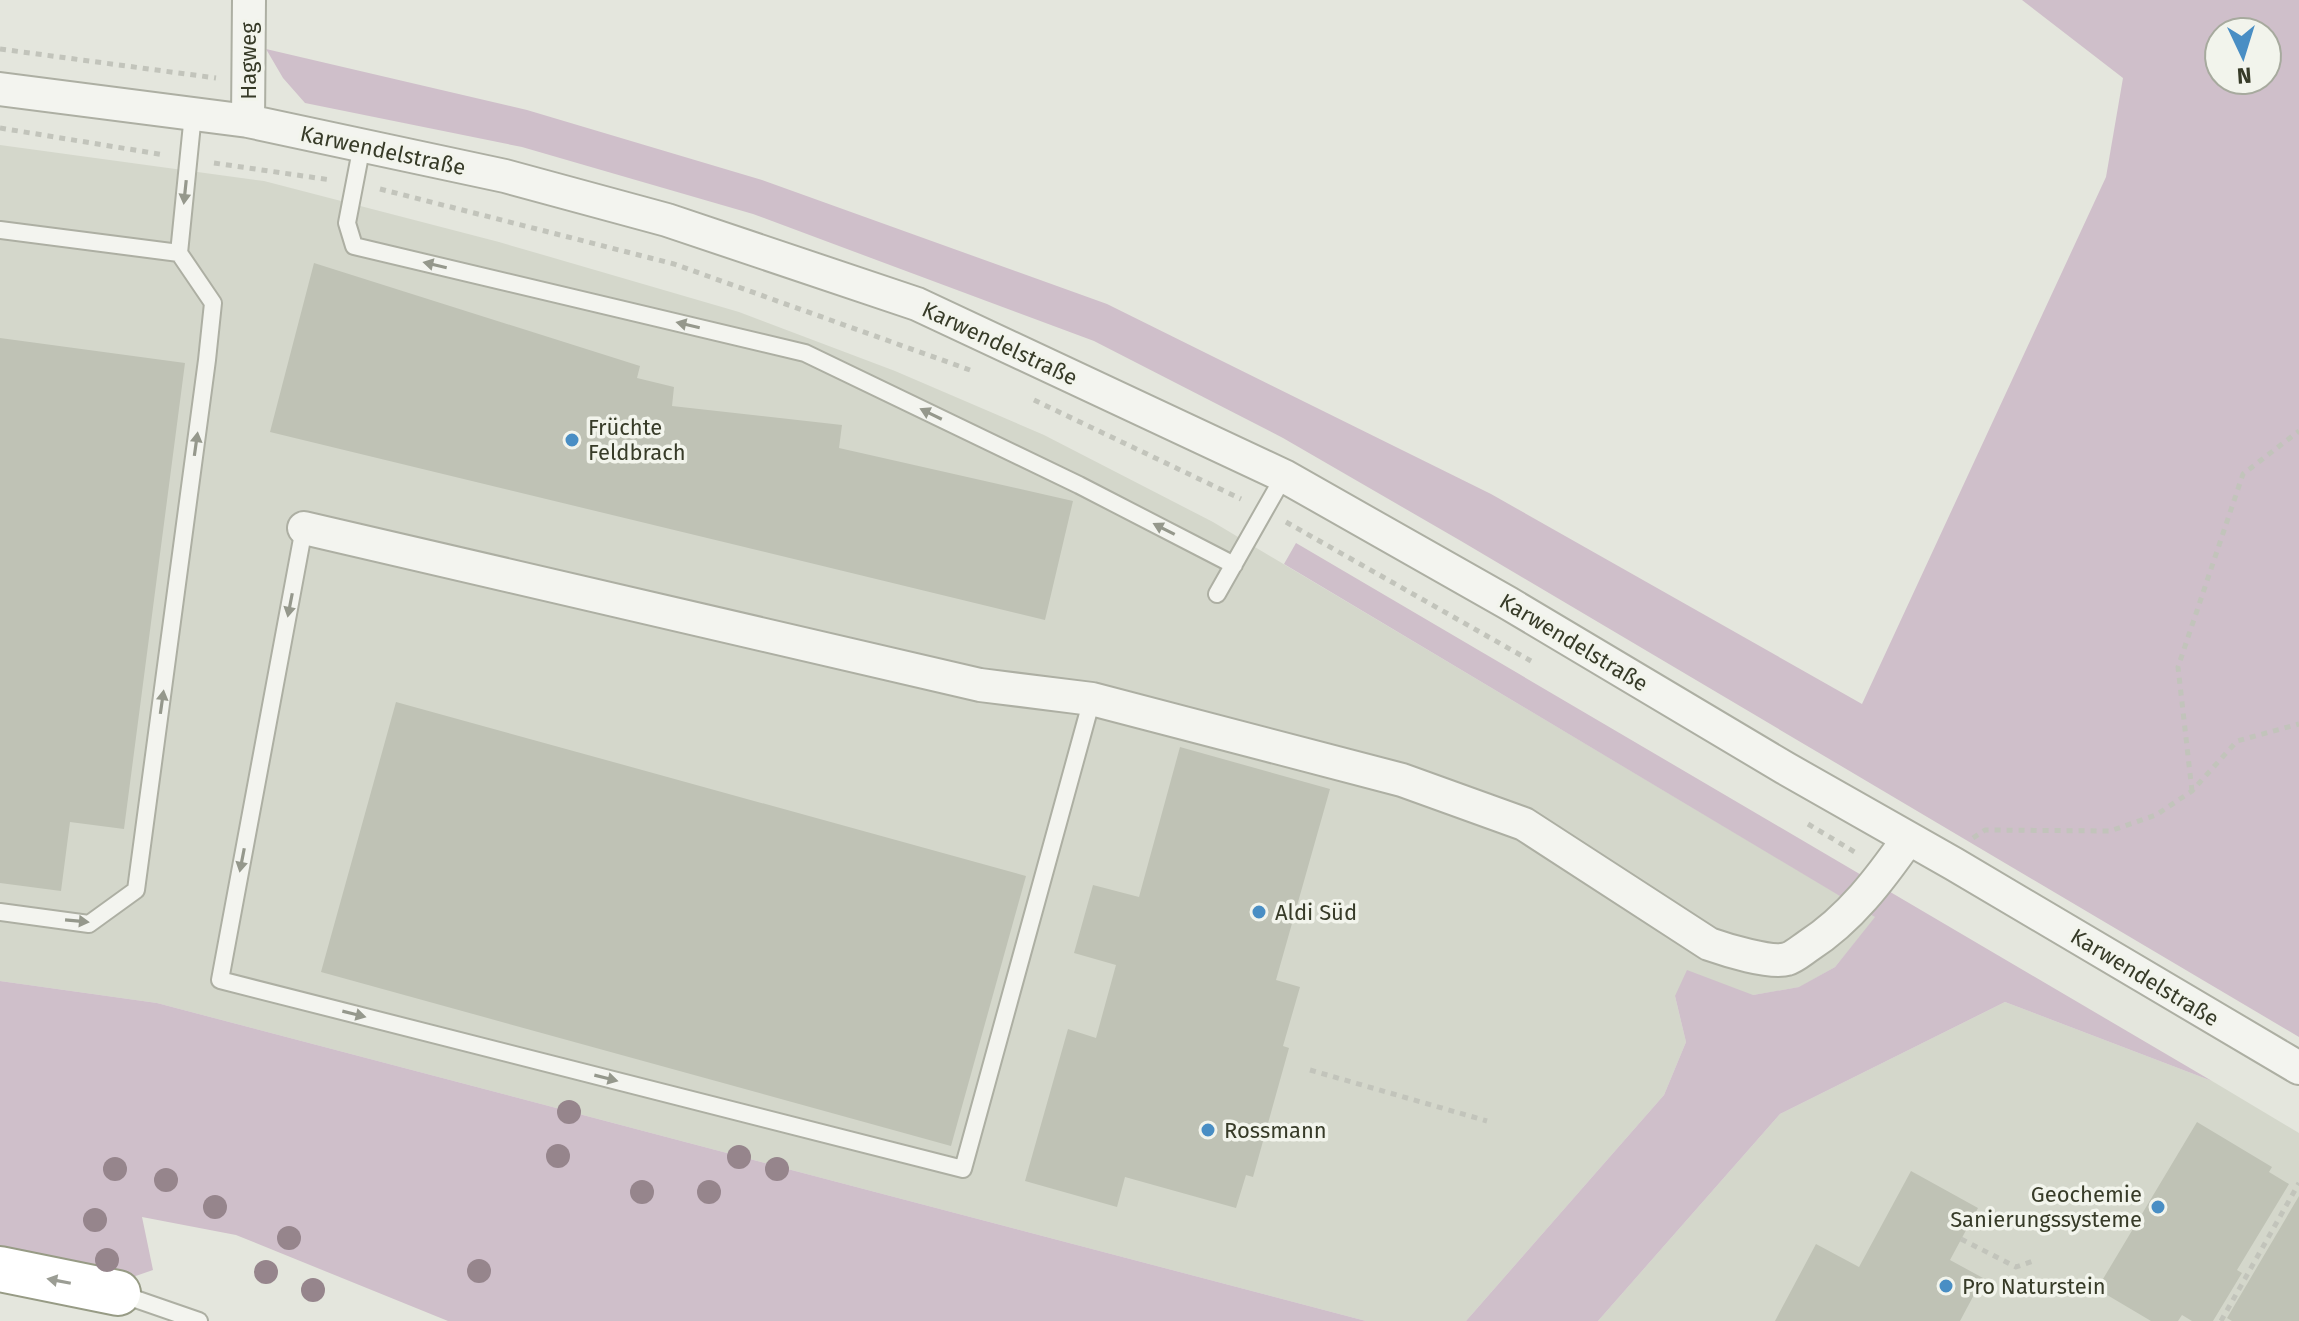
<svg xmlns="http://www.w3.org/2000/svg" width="2299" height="1321" font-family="'Fira Sans',sans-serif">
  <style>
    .built { fill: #d4d7cb }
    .green { fill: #cfbfca; fill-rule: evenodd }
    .building { fill: #bfc2b5 }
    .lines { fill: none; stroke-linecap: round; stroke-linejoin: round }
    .service-casing { stroke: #adafa3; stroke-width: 20 }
    .minor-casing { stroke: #adafa3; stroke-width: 36 }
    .motorway-casing { stroke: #979b85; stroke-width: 48 }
    .path { stroke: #c2c4bb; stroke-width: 5; stroke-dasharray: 6 6; stroke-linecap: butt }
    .service { stroke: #f3f4ef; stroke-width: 16 }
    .minor { stroke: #f3f4ef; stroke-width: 32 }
    .motorway { stroke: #fff; stroke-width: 44 }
    .tree { fill: #96858c }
    .oneway { fill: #95988c }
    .oneway2 { fill: #9b9d94 }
    .poi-dot { fill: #498ec4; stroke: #f2f4ec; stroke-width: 3 }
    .labels { text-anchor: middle; stroke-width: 7; stroke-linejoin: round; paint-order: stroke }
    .street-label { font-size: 22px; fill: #373b28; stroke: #f2f4ec }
    .poi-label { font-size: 22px; fill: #373b28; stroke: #f2f4ec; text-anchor: start }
  </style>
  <rect width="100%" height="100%" fill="#e4e6dd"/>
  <!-- built -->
  <path class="built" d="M0,145L264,181L499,242L739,312L895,371L1044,435L1213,522L1876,917L1835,967L1800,987L1753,995L1675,996L1686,1042L1664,1095L1466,1321H1366L157,1003L0,981Z
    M2005,1002L2212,1081L2299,1133V1321H1598L1780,1114Z"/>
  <!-- green -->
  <path class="green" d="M2022,0H2299V1037L1461,541L1283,438L1094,341L753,214L522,147L305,103L283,78L266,49L527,110L762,180L1107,304L1491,494L1862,704L2106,177L2123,78ZM2219,32H2267V80H2219Z
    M1296,543L2212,1081L2005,1002L1780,1114L1598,1321H1466L1664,1095L1686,1042L1675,996L1687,970L1753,995L1799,987L1835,967L1875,917L1284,564Z
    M0,981L157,1003L1366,1321H448L236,1235L142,1217L153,1270L124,1280L0,1250Z"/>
  <!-- building -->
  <path class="building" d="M314,263L640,366L637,378L674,387L672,406L842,425L839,448L1073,501L1045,620L270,432Z
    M0,338L185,363L124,829L70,822L61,891L0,883Z
    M396,702L1026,876L951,1146L321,972Z
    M1180,747L1330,789L1276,980L1300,987L1283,1046L1289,1048L1253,1177L1246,1175L1236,1208L1125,1177L1117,1207L1025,1181L1068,1029L1096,1038L1116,965L1074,953L1093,885L1139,897Z
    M2197,1122L2272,1167L2269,1172L2289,1184L2237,1270L2242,1273L2213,1321H2192L2182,1315L2178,1321H2151L2097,1289Z
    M1911,1171L1978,1208L1950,1260L1983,1278L1960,1321H1775L1816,1244L1859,1267Z
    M2299,1196V1321H2232L2227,1318Z"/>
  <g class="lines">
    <defs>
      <path id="service" d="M362,145L347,223L354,246L805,353L1079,485L1234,565
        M0,230L179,253L193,114
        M304,528L220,980L963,1169L1092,699
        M1217,594L1284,476
        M0,912L89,924L136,890L207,360L213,303L179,253
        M118,1293L199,1321"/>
      <path id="minor" d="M0,89L248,121L505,176L667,220L917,304L1284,476L1508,603L1785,768L1954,864L2299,1068
        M248,121L249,0
        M304,528L980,685L1092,699L1402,780L1524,824L1709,944C1726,950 1771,964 1787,959C1794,957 1802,950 1808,946C1850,919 1880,879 1908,839"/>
      <path id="motorway" d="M0,1269L118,1293"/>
    </defs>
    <!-- service casing -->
    <use href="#service" class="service-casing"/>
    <!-- minor casing -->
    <use href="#minor" class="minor-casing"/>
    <!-- motorway casing -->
    <use href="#motorway" class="motorway-casing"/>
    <!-- path -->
    <path class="path" d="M0,49L216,78
      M0,128L165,155
      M214,163L331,180
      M380,189L674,264L970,370
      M1034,400L1241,499
      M1286,522L1531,661
      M2192,791L2178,667L2243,474L2299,431
      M1808,824L1858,854
      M1973,838L1985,830L2110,831L2156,815L2192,791L2237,741L2299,724
      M1310,1070L1487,1121
      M1961,1239L2016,1267L2033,1261
      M2221,1321L2299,1183"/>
    <!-- service -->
    <use href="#service" class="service"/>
    <!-- minor -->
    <use href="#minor" class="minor"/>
    <!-- motorway -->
    <use href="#motorway" class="motorway"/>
  </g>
  <!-- trees -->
  <g class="tree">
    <circle cx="569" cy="1112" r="12"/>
    <circle cx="558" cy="1156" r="12"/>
    <circle cx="739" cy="1157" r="12"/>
    <circle cx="115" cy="1169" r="12"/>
    <circle cx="777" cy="1169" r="12"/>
    <circle cx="166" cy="1180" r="12"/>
    <circle cx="642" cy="1192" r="12"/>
    <circle cx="709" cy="1192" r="12"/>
    <circle cx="215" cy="1207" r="12"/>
    <circle cx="95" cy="1220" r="12"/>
    <circle cx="289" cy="1238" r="12"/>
    <circle cx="107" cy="1260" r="12"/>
    <circle cx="479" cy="1271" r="12"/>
    <circle cx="266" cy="1272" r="12"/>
    <circle cx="313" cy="1290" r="12"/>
  </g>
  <!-- one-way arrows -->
  <defs><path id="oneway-solid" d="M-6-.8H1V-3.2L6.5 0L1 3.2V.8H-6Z" transform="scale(2)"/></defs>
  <g class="oneway">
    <use href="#oneway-solid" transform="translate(185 192) rotate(96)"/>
    <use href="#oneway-solid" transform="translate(435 265) rotate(-167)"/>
    <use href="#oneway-solid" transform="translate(688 325) rotate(-167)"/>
    <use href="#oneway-solid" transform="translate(931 414) rotate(-154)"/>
    <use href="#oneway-solid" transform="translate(196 444) rotate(-82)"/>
    <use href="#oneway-solid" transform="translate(1164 529) rotate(-153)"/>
    <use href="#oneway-solid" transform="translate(290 605) rotate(101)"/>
    <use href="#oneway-solid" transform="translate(162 702) rotate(-82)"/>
    <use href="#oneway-solid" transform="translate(242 860) rotate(101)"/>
    <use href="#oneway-solid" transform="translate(77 921) rotate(5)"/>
    <use href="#oneway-solid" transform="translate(354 1014) rotate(14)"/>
    <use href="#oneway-solid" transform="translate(606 1078) rotate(14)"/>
  </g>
  <use class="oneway2" href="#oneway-solid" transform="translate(59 1281) rotate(-169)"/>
  <!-- markers -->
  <g class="poi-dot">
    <circle cx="572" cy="440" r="8"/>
    <circle cx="1259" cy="912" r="8"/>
    <circle cx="1208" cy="1130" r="8"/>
    <circle cx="2158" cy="1207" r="8"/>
    <circle cx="1946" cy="1286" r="8"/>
  </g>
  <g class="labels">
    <!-- street labels -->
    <g class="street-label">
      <text transform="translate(248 61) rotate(-90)" y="8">Hagweg</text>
      <text transform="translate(383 150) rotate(12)" y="8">Karwendelstraße</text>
      <text transform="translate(1000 343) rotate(25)" y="8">Karwendelstraße</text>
      <text transform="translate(1574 642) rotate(31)" y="8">Karwendelstraße</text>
      <text transform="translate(2145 977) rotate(31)" y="8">Karwendelstraße</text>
    </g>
    <!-- poi labels -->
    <g class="poi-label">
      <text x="588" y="435">Früchte<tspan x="588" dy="25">Feldbrach</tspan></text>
      <text x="1275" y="920">Aldi Süd</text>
      <text x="1224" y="1138">Rossmann</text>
      <text x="2142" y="1202" text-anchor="end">Geochemie<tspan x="2142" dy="25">Sanierungssysteme</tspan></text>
      <text x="1962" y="1294">Pro Naturstein</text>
    </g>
  </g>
  <!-- north arrow -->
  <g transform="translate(2243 56) rotate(176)"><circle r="38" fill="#f2f4ec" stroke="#a7aa9e" stroke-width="2"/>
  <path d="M0-6L14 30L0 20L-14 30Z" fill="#498ec4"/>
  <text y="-12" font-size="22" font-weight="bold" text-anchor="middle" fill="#373b28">N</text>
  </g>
</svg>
